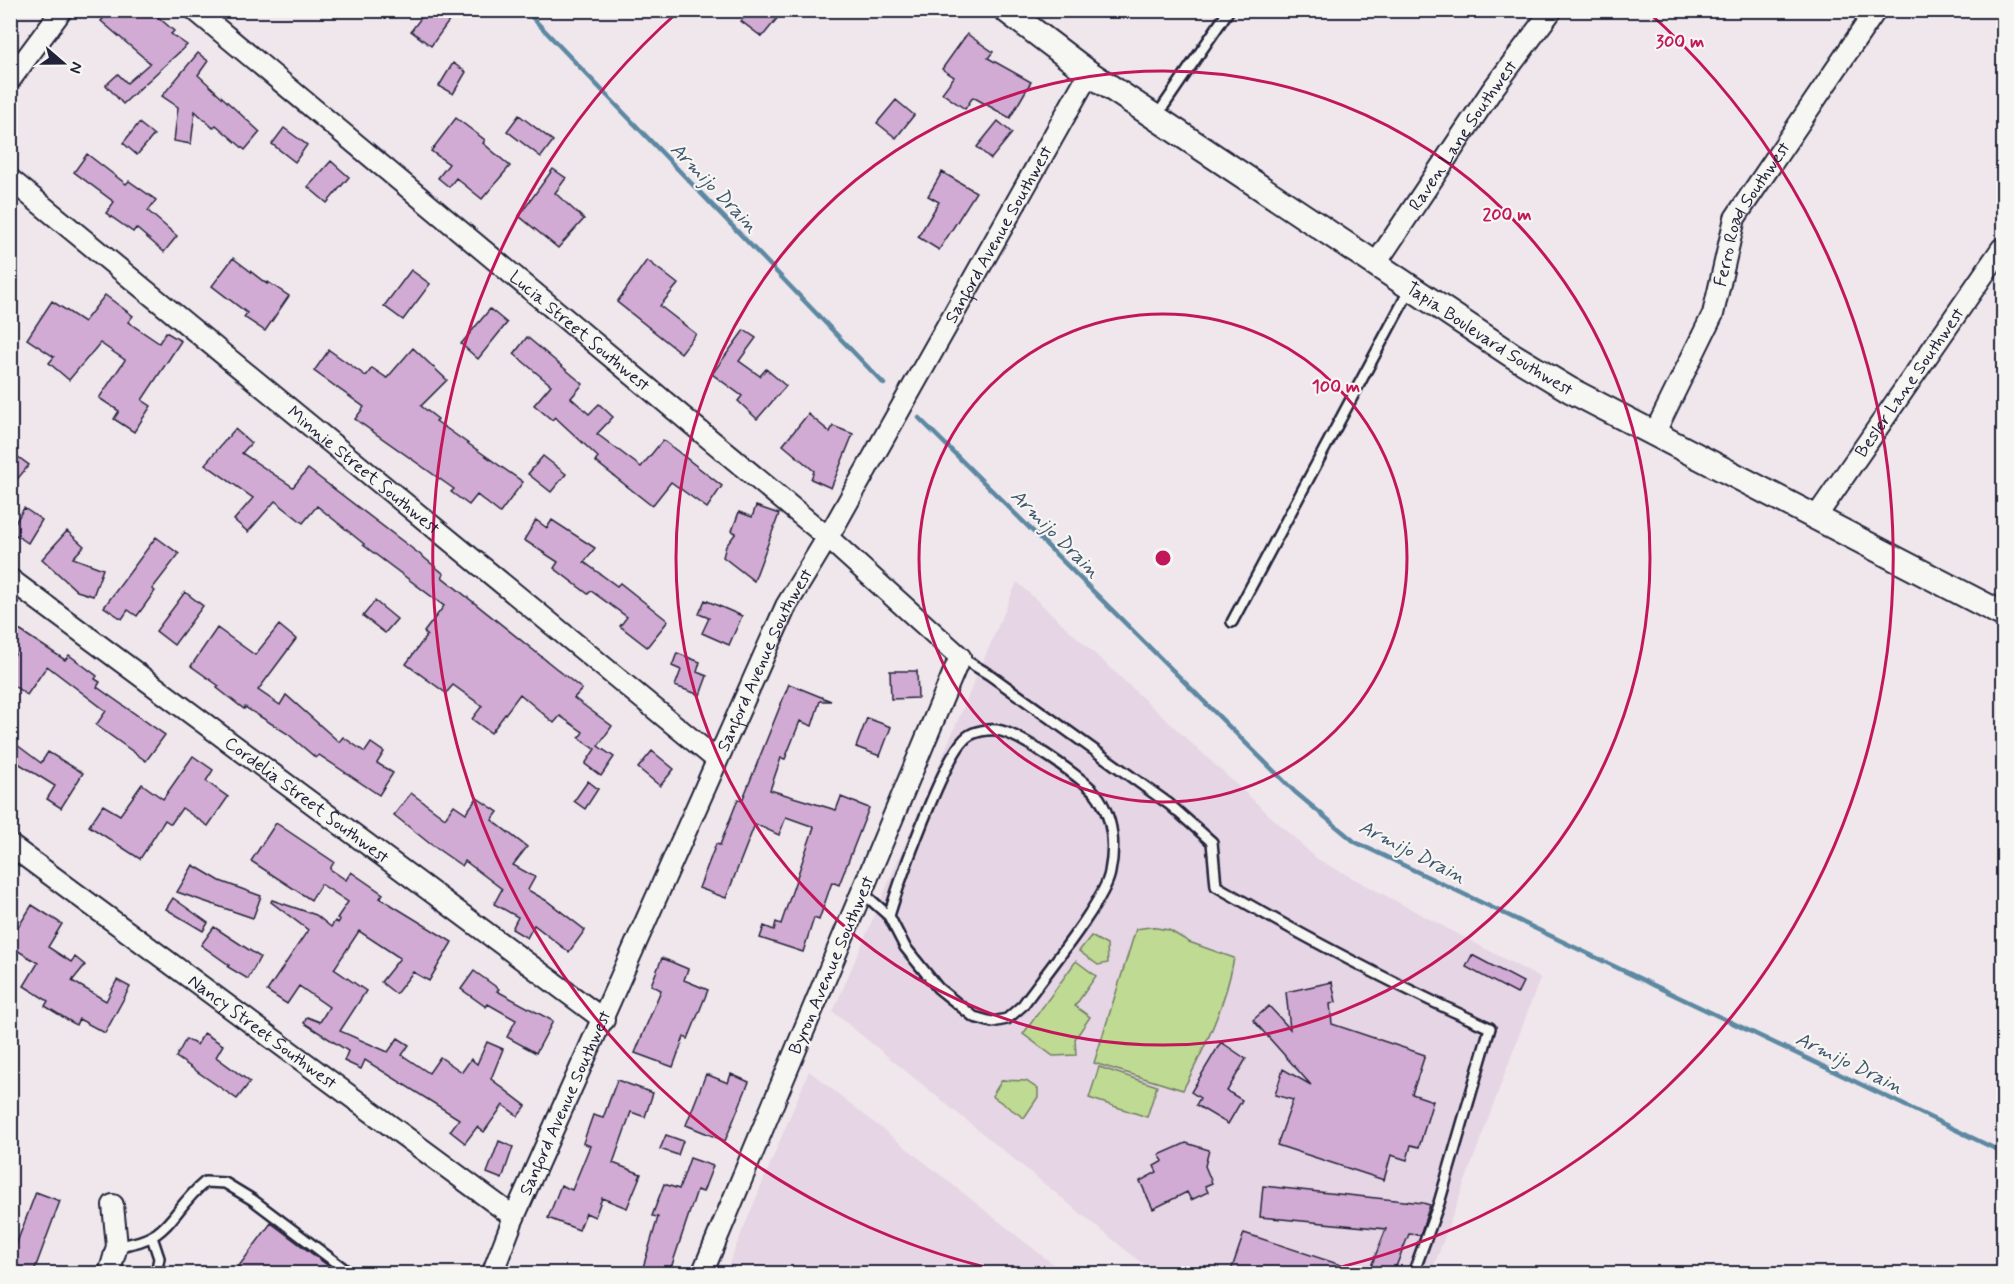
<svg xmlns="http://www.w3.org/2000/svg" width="2014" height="1284" font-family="Mynerve,sans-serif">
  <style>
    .built { fill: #e6d5e4 }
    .green { fill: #bfda92; stroke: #707e66; stroke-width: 1.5 }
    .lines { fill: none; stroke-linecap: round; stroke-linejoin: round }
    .stream { stroke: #5d88a2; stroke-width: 4.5 }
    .building { fill: #d1abd3; stroke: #22223b; stroke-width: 1.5 }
    .service-casing { stroke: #22223b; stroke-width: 14 }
    .minor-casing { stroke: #22223b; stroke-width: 24 }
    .tertiary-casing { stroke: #22223b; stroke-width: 28 }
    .service { stroke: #f6f6f2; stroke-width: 9 }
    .minor { stroke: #f6f6f2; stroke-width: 20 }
    .tertiary { stroke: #f6f6f2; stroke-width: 24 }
    .ring { fill: none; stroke: #c2185b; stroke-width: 3 }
    .labels { text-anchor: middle; stroke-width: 4.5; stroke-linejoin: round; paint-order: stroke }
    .street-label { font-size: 18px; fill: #22223b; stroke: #f6f6f2 }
    .water-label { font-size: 20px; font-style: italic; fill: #40556e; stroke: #f6f6f2 }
    .centre { fill: #c2185b; stroke: #f6f6f2; stroke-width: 3 }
    .ring-label { font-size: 18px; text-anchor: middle; font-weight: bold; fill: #c2185b; stroke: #f6f6f2; stroke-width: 4.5; stroke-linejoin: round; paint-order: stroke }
  </style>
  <rect width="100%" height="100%" fill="#efe7ec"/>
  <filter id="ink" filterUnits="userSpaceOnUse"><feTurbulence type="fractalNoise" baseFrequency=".0167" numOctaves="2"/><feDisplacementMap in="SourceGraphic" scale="12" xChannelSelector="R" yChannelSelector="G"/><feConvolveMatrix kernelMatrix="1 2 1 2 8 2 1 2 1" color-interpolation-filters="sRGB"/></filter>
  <g filter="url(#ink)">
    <!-- built -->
    <path class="built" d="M1017,582L1317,859L1540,978L1431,1274L1154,1273L833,1012Z
      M809,1071L1064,1273H725Z"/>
    <!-- green -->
    <path class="green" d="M1150,927L1169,930L1189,942L1234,958C1226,1004 1204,1049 1183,1090L1094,1063L1136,929Z
      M1091,936L1107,945L1108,963L1098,965L1079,951Z
      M1076,961L1096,976L1075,1006L1090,1017L1075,1039L1076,1055L1053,1056L1023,1034Z
      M1099,1067L1157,1086L1147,1117L1089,1098Z
      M1002,1080L1026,1081L1038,1089V1097L1024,1118L992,1096Z"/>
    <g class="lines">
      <!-- stream -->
      <path class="stream" d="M525,10L884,384
        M919,418L1295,792L1355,842L2004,1153"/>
    </g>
    <!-- building -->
    <path class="building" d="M111,10H150L174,31L171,34L187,45L123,104L106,85L118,74L127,83L150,63L101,21Z
      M427,10H457L431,46L411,31Z
      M750,10H784L762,37L741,21Z
      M967,34L993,52L988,58L1031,82L1010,118L973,97L965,109L942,93L954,77L942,69Z
      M198,53L208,61L198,75L260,132L245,150L216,125L213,128L195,111L191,144L174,141L178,107L162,96Z
      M453,63L466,72L453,94L439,86Z
      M896,100L914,115L896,138L877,123Z
      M519,115L553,141L541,157L507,131Z
      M456,118L485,140L483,143L510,166L482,199L456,178L449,187L438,178L449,164L431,151Z
      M998,121L1012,133L991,159L977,147Z
      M139,123L154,135L137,155L123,143Z
      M284,128L307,145L295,162L272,144Z
      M87,154L126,184L129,181L156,200L148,211L177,236L164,252L136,228L133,232L106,213L114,202L74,172Z
      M331,161L349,177L327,203L308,187Z
      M553,169L566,178L555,193L584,219L558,248L519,216Z
      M942,172L976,192L939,250L918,237L939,202L928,196Z
      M233,258L267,284L268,282L289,296L265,331L244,317L247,313L212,286Z
      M647,260L678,284L660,306L696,334L681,353L617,302Z
      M411,270L430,284L403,320L384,306Z
      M105,295L133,316L128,322L159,343L166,332L181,341L142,400L151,406L134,432L114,419L119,411L99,398L125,360L100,343L69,380L49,363L54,357L27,339L52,301L84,322Z
      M490,309L507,323L478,359L461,344Z
      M744,330L756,338L739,361L760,376L766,369L786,386L757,419L738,401L742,396L712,374Z
      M527,337L583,384L571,398L589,414L599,404L613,417L597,434L641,467L663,440L722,486L707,508L671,482L652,506L595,461L598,457L555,417L552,420L534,405L551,385L514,354Z
      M413,348L447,380L421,406L438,419L436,421L523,482L500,513L477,495L469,505L451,492L454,489L355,419L364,407L314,371L329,350L366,376L372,368L387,378Z
      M808,414L830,432L833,426L853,434L831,488L811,479L814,471L783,445Z
      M235,429L251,443L242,453L293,487L308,469L422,556L444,574L442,577L582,689L574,698L612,726L598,746L614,757L601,776L585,764L595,749L579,738L583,732L560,716L554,723L520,694L491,733L472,719L482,706L453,685L446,693L406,664L427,635L424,632L444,606L363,545L364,544L317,506L303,523L275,501L248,532L234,520L253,498L205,464Z
      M10,451L29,465L10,488Z
      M543,456L566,474L551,492L528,474Z
      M756,506L779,514L754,581L723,557L726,546L736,533L732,531L739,512L752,517Z
      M24,508L42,520L28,543L10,531Z
      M536,520L547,528L552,520L595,548L584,562L617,586L620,583L668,621L647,647L620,626L627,617L591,591L588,594L554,568L558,562L524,540Z
      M67,531L84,546L73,558L103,569L93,596L77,591L42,559Z
      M156,537L179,554L152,589L155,591L137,616L128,610L122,619L104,607Z
      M185,592L203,606L174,645L156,631Z
      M705,600L742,616L729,645L702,633L709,618L699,614Z
      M375,601L397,619L385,633L363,616Z
      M10,624L65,660L69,655L97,676L95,679L100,682L97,687L165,735L146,761L96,725L106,711L47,666L27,695L10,683V661L15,654L10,650Z
      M279,625L296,639L258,690L280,705L286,695L339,742L343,737L365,752L371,743L384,752L377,763L393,773L379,795L319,755L316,758L288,734L245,707L244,709L217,688L219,686L191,666L217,628L255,655Z
      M677,653L700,662L697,672L707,676L700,695L675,686L681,670L672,666Z
      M890,671H917L918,698L891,699Z
      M789,684L831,701H820L812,726L800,721L785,759L781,758L770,790L836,810L841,797L869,808L839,885L832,882L819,920L814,918L803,952L760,938L764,926L774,930L776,922L781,924L814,827L786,817L779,835L755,824L726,898L699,888L716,844L720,845L738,799L742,801Z
      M867,718L891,727L880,756L856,747Z
      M17,745L41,763L48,752L83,773L61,808L47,799L55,786L10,758Z
      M652,751L674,769L660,786L638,768Z
      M193,756L213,770L206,781L228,797L208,826L182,808L171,824L165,820L140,859L89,826L103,805L120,815L142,784L163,799Z
      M588,781L598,789L585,809L574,801Z
      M411,793L445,818L454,805L466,813L477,798L498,812L492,820L527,847L513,865L535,877L528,890L547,901L585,930L569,952L534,925L527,938L512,929L518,917L494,904L502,889L465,861L462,866L429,843L394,815Z
      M276,823L334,862L330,869L346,880L351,872L383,894L380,898L452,942L429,981L413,972L396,994L381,982L400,958L359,931L334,969L366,991L340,1031L388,1052L398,1038L409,1045L402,1055L429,1073L440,1057L462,1072L471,1059L477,1064L487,1042L503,1049L491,1079L526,1106L518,1116L503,1105L484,1132L477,1127L465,1143L450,1131L459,1119L365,1060L361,1069L344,1061L348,1051L304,1023L307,1017L320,1022L329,1007L299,986L287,1004L267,991L308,930L271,902L272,900L316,915L331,927L335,921L338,923L340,920L337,918L348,902L321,884L311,900L251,861Z
      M193,865L220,881L261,896L253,918L177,892Z
      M173,898L208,923L203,931L166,909Z
      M32,905L62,924L48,947L71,962L75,957L85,965L72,981L106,1001L117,980L130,987L105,1033L79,1019L76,1025L45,1006L48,1001L24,986L38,963L10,946V940Z
      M214,927L260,957L248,979L228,967L229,965L201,945Z
      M1472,955L1523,982L1517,994L1466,967Z
      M662,958L688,969L684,980L708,990L688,1039L684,1037L673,1067L635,1053L661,990L651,985Z
      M474,971L499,989L497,991L553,1021L536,1053L507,1037L516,1020L488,1004L486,1007L461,989Z
      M1332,982L1336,1002L1330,1004L1332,1024L1425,1055L1412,1094L1433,1101L1419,1147L1411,1145L1407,1160L1391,1155L1384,1180L1277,1145L1293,1100L1275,1095L1283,1069L1311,1085L1253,1020L1269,1006L1290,1029L1286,992Z
      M204,1033L223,1045L216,1057L250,1082L237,1099L176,1057L186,1039L197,1045Z
      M1221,1042L1246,1059L1227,1091L1242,1100L1228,1124L1196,1105L1200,1098L1191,1092Z
      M706,1074L728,1083L731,1074L749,1082L725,1141L686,1125Z
      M617,1080L653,1093L645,1117L631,1112L613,1163L641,1174L627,1208L602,1198L595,1217L586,1213L579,1230L548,1218L561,1185L572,1190L590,1146L583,1143L593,1115L603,1118Z
      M666,1135L683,1141L678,1155L660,1149Z
      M499,1141L513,1147L502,1179L487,1173Z
      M1186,1143L1209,1150L1205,1166L1212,1183L1205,1186L1208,1192L1191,1200L1187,1192L1153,1209L1140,1181L1157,1172L1154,1166L1163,1161L1159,1155Z
      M690,1158L713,1166L703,1192L697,1190L669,1274H641L658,1217L652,1216L664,1184L679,1189Z
      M1263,1186L1423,1203L1430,1205L1420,1235L1409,1234L1393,1274H1368L1386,1229L1260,1217Z
      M36,1192L60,1201L33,1274H10V1261Z
      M271,1223L339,1274H233Z
      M1244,1233L1359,1271V1274H1230Z"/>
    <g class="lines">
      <defs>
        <path id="service" d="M1156,117L1229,10
          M1232,622L1410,289
          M960,657L990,675L1169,804L1212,842L1216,886C1306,938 1396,986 1490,1028L1439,1203L1413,1274
          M862,892L889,916L905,947L938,988L974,1017L992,1022L1007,1019L1023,1005C1042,978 1106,900 1110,872C1115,847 1113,820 1099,798C1087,780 1019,733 997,730C989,729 974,731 967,737C944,755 899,883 889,916
          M152,1237L159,1258L156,1274
          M117,1246C174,1239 167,1214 205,1182L225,1183L253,1200L351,1274"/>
        <g id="minor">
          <path id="s1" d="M195,10L826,536L960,657L702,1274"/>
          <path d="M10,80L62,10"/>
          <path id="s2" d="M10,179L717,760"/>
          <path id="s3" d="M1377,262L1492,90L1552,10"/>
          <path id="s4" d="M1655,432L1713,314L1735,218L1876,10"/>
          <path id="s5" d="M1816,517L2002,248"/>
          <path id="s6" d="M10,579L604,1020"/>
          <path id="s7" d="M10,845L514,1217"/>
          <path d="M109,1274L117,1246L113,1205"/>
          <path id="s8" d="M492,1274L514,1217L786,606L835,525L1089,73"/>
        </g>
        <g id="tertiary">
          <path id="s9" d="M1006,10L1089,73L1512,355L1570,390L2004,615"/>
        </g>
      </defs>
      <!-- service casing -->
      <use href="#service" class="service-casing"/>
      <!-- minor casing -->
      <use href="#minor" class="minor-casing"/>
      <!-- tertiary casing -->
      <use href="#tertiary" class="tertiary-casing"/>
      <!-- service -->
      <use href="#service" class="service"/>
      <!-- minor -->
      <use href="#minor" class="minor"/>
      <!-- tertiary -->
      <use href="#tertiary" class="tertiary"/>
    </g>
  </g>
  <!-- distance rings -->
  <g class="ring">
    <circle cx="1163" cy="558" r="244"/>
    <circle cx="1163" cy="558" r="487"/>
    <path d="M1011 1273A731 731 0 0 1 679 11M1647 11A731 731 0 0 1 1315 1273"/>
  </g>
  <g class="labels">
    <!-- street labels -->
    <g class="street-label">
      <text dy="6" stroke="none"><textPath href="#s3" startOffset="153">Raven Lane Southwest</textPath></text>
      <text dy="6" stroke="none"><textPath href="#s4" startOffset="240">Ferro Road Southwest</textPath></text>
      <text dy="6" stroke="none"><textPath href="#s8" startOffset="1158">Sanford Avenue Southwest</textPath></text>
      <text dy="6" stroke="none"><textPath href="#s1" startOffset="501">Lucia Street Southwest</textPath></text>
      <text dy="6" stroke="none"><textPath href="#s9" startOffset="585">Tapia Boulevard Southwest</textPath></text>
      <text dy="6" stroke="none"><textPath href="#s5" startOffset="164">Besler Lane Southwest</textPath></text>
      <text dy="6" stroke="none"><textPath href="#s2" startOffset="458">Minnie Street Southwest</textPath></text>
      <text dy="6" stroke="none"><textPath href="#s8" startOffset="672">Sanford Avenue Southwest</textPath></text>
      <text dy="6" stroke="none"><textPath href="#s6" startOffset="370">Cordelia Street Southwest</textPath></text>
      <text transform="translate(831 965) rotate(-67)" y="6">Byron Avenue Southwest</text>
      <text dy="6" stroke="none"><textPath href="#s7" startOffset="314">Nancy Street Southwest</textPath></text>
      <text dy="6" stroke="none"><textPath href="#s8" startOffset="186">Sanford Avenue Southwest</textPath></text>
    </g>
    <!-- water labels -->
    <g class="water-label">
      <text transform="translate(715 187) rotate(46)" y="7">Armijo Drain</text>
      <text transform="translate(1056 533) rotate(45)" y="7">Armijo Drain</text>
      <text transform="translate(1413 851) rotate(27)" y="7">Armijo Drain</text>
      <text transform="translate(1850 1062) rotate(26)" y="7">Armijo Drain</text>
    </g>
  </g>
  <circle cx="1163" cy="558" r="9" class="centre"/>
  <g class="ring-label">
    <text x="1680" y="47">300 m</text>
    <text x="1507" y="220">200 m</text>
    <text x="1336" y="392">100 m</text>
  </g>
  <!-- margin -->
  <rect width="2014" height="1284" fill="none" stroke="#f6f6f2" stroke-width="36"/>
  <rect x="18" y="18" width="1978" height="1248" fill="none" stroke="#22223b" stroke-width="2" filter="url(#ink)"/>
  <!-- north arrow -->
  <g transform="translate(63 63) rotate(110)" stroke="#f6f6f2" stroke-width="4.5" paint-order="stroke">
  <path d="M0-4.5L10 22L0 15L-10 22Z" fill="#22223b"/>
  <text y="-9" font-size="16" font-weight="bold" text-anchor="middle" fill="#22223b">N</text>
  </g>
</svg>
